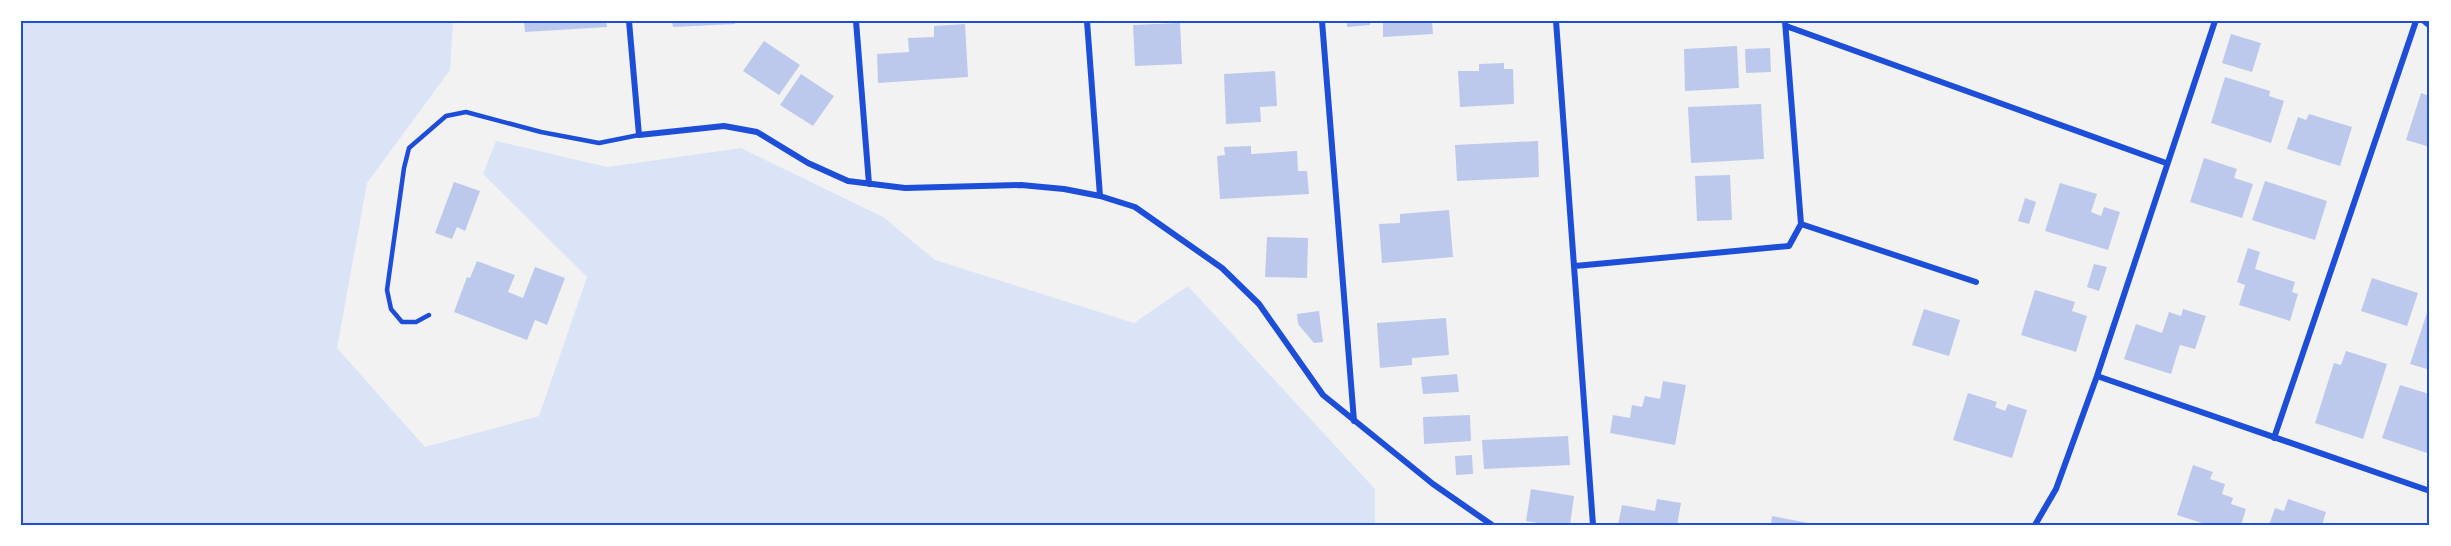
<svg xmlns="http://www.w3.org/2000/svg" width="2451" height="546" font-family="Commissioner,sans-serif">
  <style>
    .green { fill: #dbe4f7 }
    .building { fill: #bdc9ec }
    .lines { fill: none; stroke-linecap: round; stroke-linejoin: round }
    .service { stroke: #1d4ed8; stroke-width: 4.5 }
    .minor { stroke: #1d4ed8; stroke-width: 6 }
    .neatline { fill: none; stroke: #1d4ed8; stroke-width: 2 }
  </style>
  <rect width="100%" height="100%" fill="#f2f2f2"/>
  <!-- green -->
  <path class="green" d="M21,21H453L450,70L367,183L337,348L425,447L539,416L587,277L483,174L496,141L607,167L741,148L883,217L935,260L1134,323L1188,286L1375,489V525H21Z"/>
  <!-- building -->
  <path class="building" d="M524,21H606L607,27L525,32Z
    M672,21H735V24L673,27Z
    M1347,21H1370V25L1347,27Z
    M1383,21H1432L1433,34L1383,37Z
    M1180,23L1182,64L1135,66L1133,25Z
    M965,24L968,77L878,83L877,54L909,52L908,38L934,37V26Z
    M2231,34L2261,43L2252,72L2222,63Z
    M764,41L800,65L779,95L743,71Z
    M1737,46L1739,88L1685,91L1684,49Z
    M1770,48L1771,72L1746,73L1745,49Z
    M1504,63V69H1513L1514,104L1460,107L1458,71H1479V64Z
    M1275,71L1277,106L1260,107L1261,122L1226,124L1224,74Z
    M801,74L834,96L813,126L780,105Z
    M2225,77L2270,91L2269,96L2284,101L2271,143L2211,123Z
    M2421,93L2430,96V147L2406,140Z
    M1761,104L1764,159L1691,163L1688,107Z
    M2309,114L2352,127L2340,166L2287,149L2298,117L2306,120Z
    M1538,141L1539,177L1457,181L1455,145Z
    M1251,146V154L1297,151L1298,171H1307L1309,194L1220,199L1217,156L1225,155L1224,147Z
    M2204,158L2237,169L2234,178L2253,184L2242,218L2190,202Z
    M1730,175L1732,220L1697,221L1695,176Z
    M2265,181L2327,201L2315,240L2252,220Z
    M454,182L480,191L465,231L457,227L452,239L435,233Z
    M2060,183L2097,194L2091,212L2101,216L2104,207L2120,212L2108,250L2045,231Z
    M2025,198L2036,202L2029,224L2018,221Z
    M1449,210L1453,257L1382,263L1379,224L1400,223V214Z
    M1267,237L1308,238L1307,278L1265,277Z
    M2248,248L2260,252L2255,269L2295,282L2292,292L2298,294L2290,321L2239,305L2245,285L2237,282Z
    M477,261L515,275L508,292L523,298L535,267L565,278L547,325L535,320L527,340L454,312L467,277L470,278Z
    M2094,264L2107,267L2099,291L2087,287Z
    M2372,278L2418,293L2407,326L2361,311Z
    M2035,290L2075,302L2072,311L2087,316L2076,352L2021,335Z
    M2430,304V370L2410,364Z
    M1924,309L1960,320L1949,356L1912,345Z
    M2183,309L2206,316L2195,349L2180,345L2171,374L2124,359L2136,324L2162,333L2169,312L2181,316Z
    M1319,311L1323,342L1314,343L1298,324L1297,314Z
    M1446,318L1449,355L1412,358V365L1380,368L1377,323Z
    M2346,351L2387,364L2363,439L2315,423L2334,363L2341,365Z
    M1457,374L1459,392L1423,394L1421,377Z
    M1663,381L1686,385L1675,445L1610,433L1613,415L1630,418L1632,405L1642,407L1645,396L1660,399Z
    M2400,385L2429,394L2427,399L2430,400V454L2382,438Z
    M1968,393L1997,402L1995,407L2005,411L2008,404L2027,410L2012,458L1953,440Z
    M1470,415L1471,441L1424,444L1423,417Z
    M1568,436L1570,465L1484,469L1482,440Z
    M1472,455L1473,474L1456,475L1455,456Z
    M2193,465L2213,472L2210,479L2225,484L2222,494L2233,498L2231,504L2246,509L2241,525H2208L2177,515Z
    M1531,489L1574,496L1570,525H1551L1526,521Z
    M1657,499L1681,503L1677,525H1618L1622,505L1655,511Z
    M2288,499L2326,512L2322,525H2269L2275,508L2284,511Z
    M1772,516L1814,524L1813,525H1771Z"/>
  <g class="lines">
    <!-- service -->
    <path class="service" d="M429,315L416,322H402L391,309L387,290L404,168L409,148L446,116L466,112L541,132L599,143L639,135"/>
    <!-- minor -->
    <path class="minor" d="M629,21L639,135L724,126L757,132L808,163L848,181L905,188L1021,185L1064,189L1100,196L1135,207L1222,268L1259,304L1323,395L1433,484L1492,525
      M856,21L869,184
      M1087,21L1100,196
      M1322,21L1354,421
      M1556,21L1593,525
      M2424,21L2430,26
      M1786,26L2166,163
      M1801,224L1976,282
      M1575,266L1789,246L1801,224L1785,21
      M2097,376L2430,491
      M2274,438L2416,21
      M2035,525L2056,489L2097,376L2215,21"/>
  </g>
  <!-- border -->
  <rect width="2451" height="546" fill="none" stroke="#ffffff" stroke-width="45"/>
  <rect x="22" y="22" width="2406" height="502" class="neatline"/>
</svg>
